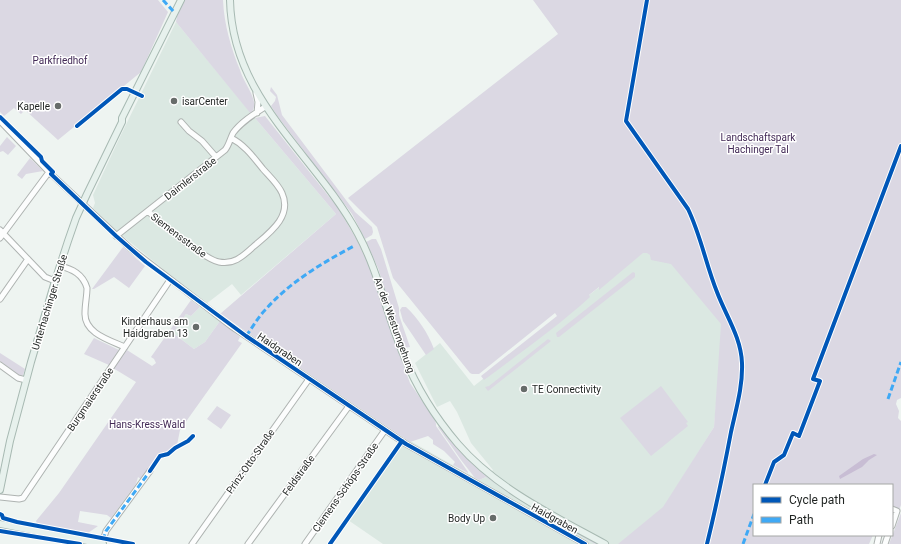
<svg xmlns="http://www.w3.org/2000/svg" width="901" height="544" font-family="Roboto,sans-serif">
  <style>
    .built { fill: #dbe8e2 }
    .green { fill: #dbd8e3 }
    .water { fill: #c8bdd4 }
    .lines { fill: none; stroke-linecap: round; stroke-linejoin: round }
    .minor-casing { stroke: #aeb3b1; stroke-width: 7 }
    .major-casing { stroke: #a7b9b2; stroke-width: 8 }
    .minor { stroke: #fcfdfd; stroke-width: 5 }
    .major { stroke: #e7f1ed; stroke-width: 6 }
    .quiet { stroke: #3fa9f5; stroke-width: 3; stroke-dasharray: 6 3; stroke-linecap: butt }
    .cycleway-casing { stroke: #fff; stroke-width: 6 }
    .cycleway { stroke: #0057b8; stroke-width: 4 }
    .poi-dot { fill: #676c6a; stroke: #fff; stroke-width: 1.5 }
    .labels { text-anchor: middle; stroke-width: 3; stroke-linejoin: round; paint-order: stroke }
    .park-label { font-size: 10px; fill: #422956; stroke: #fff }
    .poi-label { font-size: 10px; fill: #1f2321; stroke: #fff; text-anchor: end }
    .street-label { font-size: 10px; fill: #1f2321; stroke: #fff }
  </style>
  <rect width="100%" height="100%" fill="#eef4f1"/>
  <!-- built -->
  <path class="built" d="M176,22L255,118L336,214L241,295L232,284L206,304L163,272V269L114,229L93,208L95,203L93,195L119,139Z
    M655,243L723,323L714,427L641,544H383L348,520L405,438L479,480L486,477L493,470L471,443L457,412L450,401L437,407L415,363L440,343L474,386Z
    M200,307L220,321L205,342L194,349L173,333L186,314L191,316Z"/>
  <!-- green -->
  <path class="green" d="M0,0H158L168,12L141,72L58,140L25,110L21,114L14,108L4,116L0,112Z
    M183,0H223C224,24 231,48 240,70C243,81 252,91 254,102C255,107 253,110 251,114L176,22L178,11Z
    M533,0H901V398L897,400L896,404L899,411L898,418L901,421V505L899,510L892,507V485H754V535H873L869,544H618L663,507L714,427L721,324L671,264L651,260L650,255L647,253H643L599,290V287L589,295L590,297C557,327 520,353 484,380L481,376L557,316L555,313L479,374H472L470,373L393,278L377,227L348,198L558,34Z
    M271,87L277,95L282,115L355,212L372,227L373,232L372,235L365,239L352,214L278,117L271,106L275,101L276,97L270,91Z
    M265,116L338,208L358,242L365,255L380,295L400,356L410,383L435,420L436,424V426L468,472V473L453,465L455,462L444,451L433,444V440L428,436L410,442L220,314L336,214L255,118Z
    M7,137L16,146L8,155L3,151L0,152V146Z
    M30,158L43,171L26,174L22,179L17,175Z
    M372,239H376L381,249L399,308V315L410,347L404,348L378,268L366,242Z
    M123,247L145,266L129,288L114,277L94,289H92Z
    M633,272L635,273V277L559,337H557L556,333Z
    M191,300L200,307L191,316L186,314L173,333L194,349L205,342L220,321L240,337L238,341L242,343L180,430L177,445L160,456L142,480L138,477L136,484L111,518L107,515L80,511L78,522L98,526L88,533L37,524L36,521L59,493L136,382L113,368L124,352L127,350L152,366L156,363L154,359L151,357Z
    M402,307H406C418,318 428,333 434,349L426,355L403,321L400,310Z
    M94,338L119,350L109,365L84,354Z
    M548,339L551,341L488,391L485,387L489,386Z
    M0,353L25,369L23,375L20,376L0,361Z
    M661,386L688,422L686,423L688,426L651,456L620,418Z
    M217,406L231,415L221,429L207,419Z
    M439,426L458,447L477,465L600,544H595C558,523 521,503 486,477L479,480L475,478L461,460L438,427Z
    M901,513V544H889Z"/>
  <!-- water -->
  <path class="water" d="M874,454L877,455L869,460L862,467L840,479L839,476L863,459Z"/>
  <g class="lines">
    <defs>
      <path id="minor" d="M256,93L258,102L257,113
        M0,121L49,172L131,249L231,326L406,444L585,544
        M181,122L189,131L202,141L216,157
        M148,211C158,222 206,260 219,262C234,265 243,256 253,247C268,234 293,217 282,193C278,184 270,177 263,169C254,158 245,145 231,138
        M0,230L45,277L55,281
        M116,236L225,150C229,145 230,139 233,133C241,122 254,114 265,107
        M0,238L49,172
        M60,266C72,269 83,274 87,288C87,296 85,304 85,313C84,333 109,340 125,347
        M0,299L28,259
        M0,365L18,378L26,380
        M0,497L19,499L23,498L170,280
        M892,509L897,511L892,526
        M102,544L106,531L150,471
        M192,544L309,379
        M248,544L349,406
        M305,544L385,430
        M877,544L879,535
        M885,544L888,535"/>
      <path id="major" d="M230,0C232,100 315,154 358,234C379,273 387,316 404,356C417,389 435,417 458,444C497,489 554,516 605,544
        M0,490L10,441L31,362L55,281L68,241L76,218L87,194L122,122V118L181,0
        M0,524L103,544"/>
    </defs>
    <!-- minor casing -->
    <use href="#minor" class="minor-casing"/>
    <!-- major casing -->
    <use href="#major" class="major-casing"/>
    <!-- minor -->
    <use href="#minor" class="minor"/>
    <!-- major -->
    <use href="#major" class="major"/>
    <!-- quiet -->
    <path class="quiet" d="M163,0L174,12
      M246,336C253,327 258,317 266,309C290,282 322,263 354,246
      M888,399L901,362
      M103,540L106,531L150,471
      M743,544L754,514"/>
    <defs>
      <path id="cycleway" d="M647,0L626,121L688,209C701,236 706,265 717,292C726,316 741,337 742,363C743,386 736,409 731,432C724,469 716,507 707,544
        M0,117L41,157L42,161L53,172
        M77,126L122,89H127L142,96
        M51,174L116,236L146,262L246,336L406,444L585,544
        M150,471L160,456L168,454L175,448L188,441L193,436
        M765,485L774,462L784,455L793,433L799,436L820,381L813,379L901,146
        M0,514L2,515L3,518L17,522L133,544
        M0,531L80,544
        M330,544L402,441"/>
    </defs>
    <!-- cycleway casing -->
    <use href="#cycleway" class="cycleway-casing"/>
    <!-- cycleway -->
    <use href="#cycleway" class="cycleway"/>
  </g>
  <!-- markers -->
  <g class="poi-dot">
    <circle cx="174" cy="101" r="4"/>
    <circle cx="58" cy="106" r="4"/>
    <circle cx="196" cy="327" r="4"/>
    <circle cx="524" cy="389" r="4"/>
    <circle cx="493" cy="518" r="4"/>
  </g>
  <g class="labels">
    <!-- park labels -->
    <g class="park-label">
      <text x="60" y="64">Parkfriedhof</text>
      <text x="758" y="141">Landschaftspark<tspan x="758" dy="12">Hachinger Tal</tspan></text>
      <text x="147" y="428">Hans-Kress-Wald</text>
    </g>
    <!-- poi labels -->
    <g class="poi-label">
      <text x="182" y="105" text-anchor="start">isarCenter</text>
      <text x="50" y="110">Kapelle</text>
      <text x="188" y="325">Kinderhaus am<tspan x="188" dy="12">Haidgraben 13</tspan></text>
      <text x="532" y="393" text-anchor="start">TE Connectivity</text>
      <text x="485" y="522">Body Up</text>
    </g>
    <!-- street labels -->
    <g class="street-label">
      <text transform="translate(190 178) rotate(-38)" y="4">Daimlerstraße</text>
      <text transform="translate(179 235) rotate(37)" y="4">Siemensstraße</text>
      <text transform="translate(49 302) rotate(-73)" y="4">Unterhachinger Straße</text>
      <text transform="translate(395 325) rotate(70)" y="4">An der Westumgehung</text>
      <text transform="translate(280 349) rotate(34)" y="4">Haidgraben</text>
      <text transform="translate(90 399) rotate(-56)" y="4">Burgmaierstraße</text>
      <text transform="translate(250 461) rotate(-55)" y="4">Prinz-Otto-Straße</text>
      <text transform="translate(298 475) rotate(-54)" y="4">Feldstraße</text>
      <text transform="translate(345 487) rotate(-55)" y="4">Clemens-Schöps-Straße</text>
      <text transform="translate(555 518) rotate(29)" y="4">Haidgraben</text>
    </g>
  </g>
  <!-- legend -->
  <rect x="753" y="484" width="140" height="52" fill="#ffffff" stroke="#a5a7a6"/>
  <rect x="761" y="497" width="20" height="6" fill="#0057b8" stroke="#a5a7a6"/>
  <text x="789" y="504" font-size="12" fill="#1f2321">Cycle path</text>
  <rect x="761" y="517" width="20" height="6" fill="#3fa9f5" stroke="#a5a7a6"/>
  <text x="789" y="524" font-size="12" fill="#1f2321">Path</text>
</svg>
